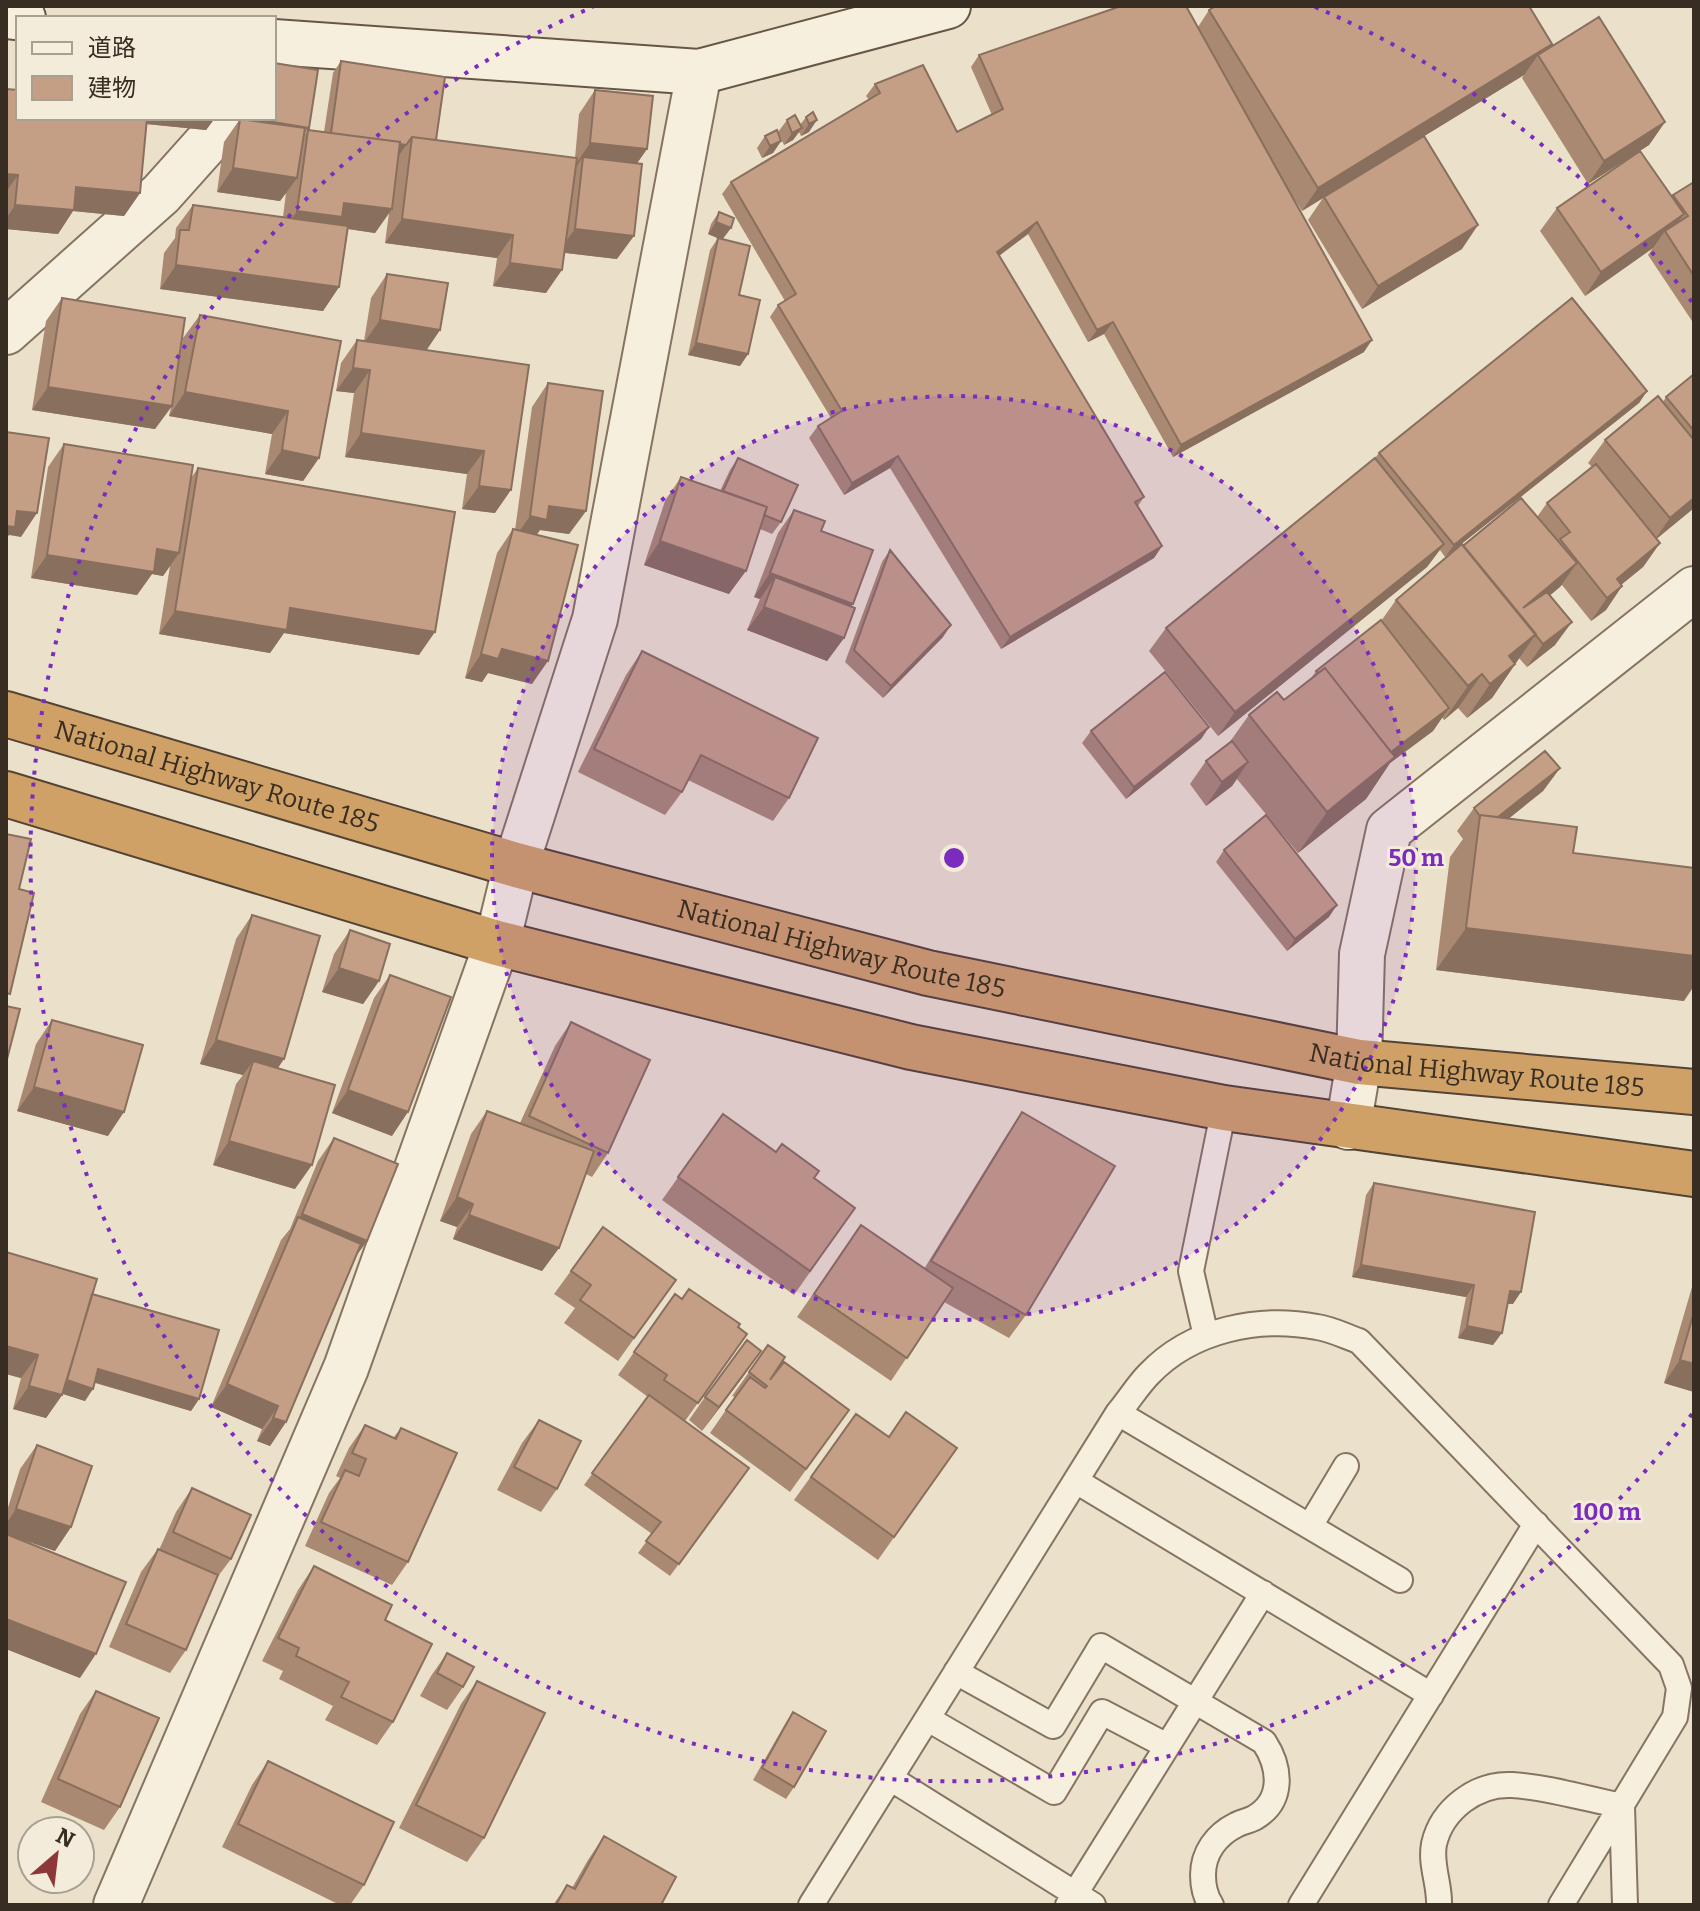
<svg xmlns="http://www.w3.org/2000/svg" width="1700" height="1911" font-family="Bitter,'Noto Sans JP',serif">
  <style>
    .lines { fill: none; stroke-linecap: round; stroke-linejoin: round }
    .lane-casing { stroke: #867461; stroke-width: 28 }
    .street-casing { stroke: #867461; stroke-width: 48 }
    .secondary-casing { stroke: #685644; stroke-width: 48 }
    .highway-casing { stroke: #544334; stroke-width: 48 }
    .lane { stroke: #f6efde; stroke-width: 24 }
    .street { stroke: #f6efde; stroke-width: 44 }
    .secondary { stroke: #f6efde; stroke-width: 44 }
    .highway { stroke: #cfa166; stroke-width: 44 }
    .wall { fill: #a98972 }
    .shaded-wall { fill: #896f5d }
    .building { fill: #c49f85; stroke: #896f5d; stroke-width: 2 }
    .ring { fill: none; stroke: #7b2cbf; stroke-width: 4; stroke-dasharray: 4 8 }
    .labels { text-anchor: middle; stroke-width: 6; stroke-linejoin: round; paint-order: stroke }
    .street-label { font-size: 26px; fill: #382d22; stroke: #f3ecda }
    .centre { fill: #7b2cbf; stroke: #f3ecda; stroke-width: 4 }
    .ring-label { font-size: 24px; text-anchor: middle; font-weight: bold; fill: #7b2cbf; stroke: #f3ecda; stroke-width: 6; stroke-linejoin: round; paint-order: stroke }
  </style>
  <rect width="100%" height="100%" fill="#ebe1cb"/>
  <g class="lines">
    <defs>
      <path id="lane" d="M1206,1336L1191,1271L1224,1108
        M1118,1413L1400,1580
        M1076,1481L1431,1695
        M1310,1526L1346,1466
        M956,1672L1053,1726L1101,1646L1264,1742C1281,1768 1284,1801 1254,1818C1248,1821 1241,1822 1236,1825C1216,1835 1203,1853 1203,1875C1203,1886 1205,1896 1211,1905
        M928,1719L1054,1792L1102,1712L1167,1746
        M890,1778L1093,1905
        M1622,1806L1625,1905
        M811,1905L1118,1413C1129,1400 1138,1385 1149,1374C1192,1329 1259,1316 1317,1327C1331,1329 1345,1336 1359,1341L1671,1665L1679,1688L1675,1717L1561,1905
        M1068,1905L1263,1593
        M1301,1905L1536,1524
        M1439,1905C1440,1884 1430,1865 1434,1844C1442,1809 1477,1783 1512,1785C1547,1787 1587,1799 1622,1806"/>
      <path id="street" d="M6,332L161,194L229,118
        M1348,1127L1359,1062L1362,954L1389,830L1694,589
        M116,1905L346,1368L497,943L516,865L595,619L699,72"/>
      <path id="secondary" d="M6,16L23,18
        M274,42L699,72L948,6"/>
      <g id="highway">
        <path id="s1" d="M6,714L516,865L928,973L1359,1062L1694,1092"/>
        <path d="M6,794L497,943L911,1047L1224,1108L1694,1174"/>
      </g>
    </defs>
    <!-- lane casing -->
    <use href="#lane" class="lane-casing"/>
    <!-- street casing -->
    <use href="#street" class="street-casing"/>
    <!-- secondary casing -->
    <use href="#secondary" class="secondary-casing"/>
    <!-- highway casing -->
    <use href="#highway" class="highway-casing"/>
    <!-- lane -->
    <use href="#lane" class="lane"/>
    <!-- street -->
    <use href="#street" class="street"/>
    <!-- secondary -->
    <use href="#secondary" class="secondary"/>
    <!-- highway -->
    <use href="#highway" class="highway"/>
  </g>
  <!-- wall -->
  <path class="wall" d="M1209,10L1552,44L1550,48L1665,122L1649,145L1588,184L1522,78L1524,75L1424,136L1462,249L1362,309L1308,220L1323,198L1302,211L1285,185L1364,352L1173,457L1104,334L1088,342L1028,234L999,256L1144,497L1138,506L1162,546L1154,558L1001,649L890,468L844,495L809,438L818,426L831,418L770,317L778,305L785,301L722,194L731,182L869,100L866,96L875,84L957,132L992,115L971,67L979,55L1198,27Z
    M341,61L436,140L575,158L579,114L595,90L647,149L637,163L617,259L565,253L546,293L493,286L497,258L385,243L389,213L375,233L348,229L339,287L323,311L160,289L164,253L175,238L176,228L193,205L283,217L286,193L280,201L217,192L224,142L240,119L254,121V118H274L309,128L303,136L308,130L324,132L333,73Z
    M6,89L18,118H215L206,130L146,124L140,193L124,216L73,211L58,234L6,229Z
    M813,112L809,132L801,136L799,132L793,140L784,145L778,132L787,120L800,125L806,117Z
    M765,136L781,141L773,153L762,158L757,148Z
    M1694,182V324L1648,255L1653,248L1585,296L1540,231L1557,208L1672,197Z
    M719,212L731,228L722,239L739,295L748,354L740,366L688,355L710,250L718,238L720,239L708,234L711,224Z
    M387,274L440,330L426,350L529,365L495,513L462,509L467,474L345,457L354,393L336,391L341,363L357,340L364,341L371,298Z
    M62,298L176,380L183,338L200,315L341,341L319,458L303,481L265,474L272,434L169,416L171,407L155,429L32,410L46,321Z
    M1694,374V508L1656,539L1660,543L1643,567L1621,585L1622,586L1606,610L1591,621L1562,585L1550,595L1555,645L1527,667L1519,658L1492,698L1467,718L1458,708L1444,720L1442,717L1433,731L1390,763L1366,799L1298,853L1237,779L1232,786L1206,806L1190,784L1206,761L1229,743L1249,715L1284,700L1310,680L1316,671L1381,621L1396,600L1463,546L1537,517L1547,503L1592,467L1588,463L1605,440L1663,402L1666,397Z
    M548,383L586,511L569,534L540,530L536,535L532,684L488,673L482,682L465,678L497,553L513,529L515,530L532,407Z
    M1647,391L1639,403L1445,557L1440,550L1427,567L1218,736L1149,651L1166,628L1375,458L1379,453Z
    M64,444L191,478L198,468L419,655L284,633L270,653L159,634L170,566L163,576L152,574L137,595L31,578L48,467Z
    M738,458L781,522L772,534L760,529L729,594L644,565L665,501L681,477L720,491L730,470Z
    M794,510L821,531L851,606L844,638L827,661L747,630L760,599L754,597L778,533Z
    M890,550L943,637L883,698L845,662L882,562Z
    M642,651L789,798L773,821L688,780L682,792L665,815L578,772L626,675Z
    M1209,727L1201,739L1126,799L1082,743L1091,731Z
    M1560,768L1543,791L1509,818L1573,853L1684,1001L1436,970L1450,857L1463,839L1457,831L1474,808Z
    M1224,850L1329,917L1287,951L1216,862Z
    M252,915L278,1068L295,1189L213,1165L236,1084L243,1075L200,1064L236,939Z
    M350,930L379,981L363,1004L322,992L334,954Z
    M390,975L392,1136L332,1113L374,998Z
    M52,1020L108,1136L17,1111L36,1044Z
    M571,1022L608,1153L592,1177L586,1174L559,1248L542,1271L453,1239L457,1227L440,1221L471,1134L487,1111L520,1123L555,1046Z
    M1022,1112L1026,1315L1009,1338L944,1302L891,1381L797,1317L861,1225L924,1269L1006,1136Z
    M723,1114L855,1208L794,1295L662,1200Z
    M334,1138L367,1241L356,1256L286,1422L270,1446L257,1441L262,1429L211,1407L281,1240L290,1229L318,1161Z
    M1374,1183L1513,1304H1507L1493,1345L1458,1338L1466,1297L1352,1277L1366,1195Z
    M603,1227L676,1280L618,1361L564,1323L575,1308L554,1294Z
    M6,1252L92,1294L199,1399L191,1411L95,1383L85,1401L63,1394L46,1418L13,1409L21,1378L6,1374Z
    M1694,1280V1392L1664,1383Z
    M675,1294L682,1299L738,1327L747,1334L685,1421L749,1468L670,1576L638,1553L652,1534L584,1485L648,1397L618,1375Z
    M768,1345L770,1380L849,1410L790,1492L710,1433L735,1397L732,1396Z
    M745,1374L702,1431L689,1420L705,1397Z
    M856,1414L888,1437L957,1448L878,1560L794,1500Z
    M539,1420L557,1489L541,1512L497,1490L522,1443Z
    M365,1425L393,1438L401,1428L408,1562L392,1585L305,1546L329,1493L340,1478L336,1476L349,1448Z
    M37,1445L71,1527L55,1551L12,1536L80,1678L6,1649V1514L20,1469Z
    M192,1488L231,1559L216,1579L186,1650L170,1673L109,1647L141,1572L158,1549L159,1550L176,1512Z
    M314,1566L385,1620L393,1722L377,1745L325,1720L333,1706L279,1679L283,1671L262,1661L298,1590Z
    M447,1653L463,1687L447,1710L420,1696L431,1676Z
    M477,1681L484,1838L467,1862L399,1828L461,1704Z
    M96,1691L120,1807L104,1830L41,1802L80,1714Z
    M793,1712L794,1787L786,1799L753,1780L785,1724Z
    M268,1761L364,1885L350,1905H340L222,1847L252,1785Z
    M604,1836L661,1905H553L567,1885L572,1888L588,1860Z"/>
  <!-- shaded-wall -->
  <path class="shaded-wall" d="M1552,44L1541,60L1538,55L1524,75L1302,211L1318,188Z
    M87,118H215L206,130Z
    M817,120L809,132L801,136L809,124Z
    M1665,122L1649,145L1588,184L1604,161Z
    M802,128L793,140L784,145L792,133Z
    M331,133L406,145L398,157Z
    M781,141L773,153L762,158L770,146Z
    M590,143L647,149L631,172L583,157L576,167H574Z
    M233,168L297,178L280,201L217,192Z
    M6,174L18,175L6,192Z
    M76,187L140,193L124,216L73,211L58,234L6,229V219L15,205Z
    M344,203L392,209L375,233L335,227L281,235L297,211Z
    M1684,214L1668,237L1665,231L1653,248L1585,296L1601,272Z
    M402,219L513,235L497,258L385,243Z
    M716,222L731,228L722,240L708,234Z
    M1037,222L1028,234L988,264L997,252Z
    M1478,225L1462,249L1362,309L1378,286Z
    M575,229L634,236L617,259L558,252Z
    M510,263L562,270L546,293L493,286Z
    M176,265L339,287L323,311L160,289Z
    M380,320L440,330L424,354L363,344Z
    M1113,322L1104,334L1088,342L1097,330Z
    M1372,340L1364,352L1173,457L1181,445Z
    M696,343L748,354L740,366L688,355Z
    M353,368L370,370L354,393L336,391Z
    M48,387L172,406L155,429L32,410Z
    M1647,391L1639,403L1445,557L1454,545Z
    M185,392L288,411L272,434L169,416Z
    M361,433L484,451L467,474L345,457Z
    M282,450L319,458L303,481L265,474Z
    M898,456L890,468L844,495L852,483Z
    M479,486L511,490L495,513L462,509Z
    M1694,498V508L1654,541L1670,518Z
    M549,506L586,511L569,534L540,530L531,543L513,540L530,516Z
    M17,511L37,513L21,537L9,535L6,539V526Z
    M660,541L746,571L729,594L644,565Z
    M1660,543L1643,567L1606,597L1617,579Z
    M1444,544L1427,567L1218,736L1235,712Z
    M1162,546L1154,558L1001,649L1010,637Z
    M157,549L179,553L163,576L152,574L137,595L31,578L47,555Z
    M1577,563L1560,587L1522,619L1523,608Z
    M770,573L853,604L836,628L775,577L760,599L754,597Z
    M1622,586L1606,610L1591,621L1607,598Z
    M764,607L844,638L827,661L747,630Z
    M290,608L435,632L419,655L284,633L270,653L159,634L175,611Z
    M1572,622L1555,645L1527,667L1543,644Z
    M951,625L943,637L883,698L891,686Z
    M1536,634L1492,698L1467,718L1509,656Z
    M502,649L548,661L532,684L488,673L482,682L465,678L481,654Z
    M1482,674L1458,708L1444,720L1468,686Z
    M1449,708L1433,731L1390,763L1366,799L1298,853L1327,812L1384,758Z
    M1209,727L1201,739L1126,799L1134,787Z
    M1248,762L1232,786L1206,806L1222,782Z
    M1560,768L1543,791L1476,845L1487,826Z
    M1337,905L1329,917L1287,951L1295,939Z
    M1466,928L1694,956V986L1684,1001L1436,970Z
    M339,968L379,981L363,1004L322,992Z
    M216,1040L284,1059L268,1083L253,1061L243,1075L200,1064Z
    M34,1087L124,1112L108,1136L17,1111Z
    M348,1090L408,1112L392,1136L332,1113Z
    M229,1141L312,1165L295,1189L213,1165Z
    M457,1197L473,1204L457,1227L440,1221Z
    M302,1214L367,1241L350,1264L294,1226Z
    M469,1215L559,1248L542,1271L453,1239Z
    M1361,1265L1474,1285L1466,1297L1352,1277Z
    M1510,1291L1521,1292L1513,1304L1501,1303Z
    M1467,1326L1502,1333L1493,1345L1458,1338Z
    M6,1346L38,1355L21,1378L6,1374Z
    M761,1351L745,1374L702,1431L719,1407Z
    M1680,1360L1694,1364V1392L1664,1383Z
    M98,1369L199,1399L191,1411L90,1381Z
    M66,1380L93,1389L85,1401L57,1392Z
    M227,1384L278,1406L262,1429L211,1407Z
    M29,1386L62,1395L46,1418L13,1409Z
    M273,1418L286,1422L270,1446L257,1441Z
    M16,1509L71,1527L55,1551L6,1534V1524Z
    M6,1619L96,1654L80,1678L6,1649Z"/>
  <!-- building -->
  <path class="building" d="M1121,6H1186L1372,340L1181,445L1113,322L1097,330L1037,222L997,252L1144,497L1135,502L1162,546L1010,637L898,456L852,483L818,426L842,411L778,305L796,294L731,182L880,93L875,84L923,65L957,132L1003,109L979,55Z
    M1216,6H1529L1552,44L1318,188L1209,10Z
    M1599,17L1665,122L1604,161L1538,55Z
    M341,61L445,77L436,140L412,137L406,145L400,144V142L331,133Z
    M274,63L318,70L309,128L261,120V118H274Z
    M6,89L18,90V118H147L140,193L76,187L74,210L15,205L18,175L6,174Z
    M595,90L653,96L647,149L590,143Z
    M813,112L817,120L809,124L806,117Z
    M795,115L802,128L792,133L787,120Z
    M240,119L305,128L297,178L233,168Z
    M308,130L400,142L392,209L344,203L342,217L297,211Z
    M777,130L781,141L770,146L765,136Z
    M1424,136L1478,225L1378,286L1324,197Z
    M412,137L577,158L562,270L510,263L513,235L402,219Z
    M1640,151L1684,214L1601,272L1557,208Z
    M583,157L642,164L634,236L575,229Z
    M1694,182V276L1665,231L1688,216L1673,195Z
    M193,205L348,226L339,287L176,265L180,230H189Z
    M719,212L734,218L731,228L716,222Z
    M718,238L750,246L739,295L760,300L748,354L696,343Z
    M387,274L448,283L440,330L380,320Z
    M62,298L185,318L172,406L48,387Z
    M1572,298L1647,391L1454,545L1379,453Z
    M200,315L341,341L319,458L282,450L288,411L185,392Z
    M357,340L529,365L511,490L479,486L484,451L361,433L370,370L353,368Z
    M1694,374V431L1666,397Z
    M548,383L603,391L586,511L549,506L547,520L530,516Z
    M1658,396L1694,440V498L1670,518L1605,440Z
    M6,432L49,438L37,513L17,511L15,527L6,526Z
    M64,444L193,465L179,553L157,549L154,572L47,555Z
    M738,458L798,485L781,522L764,515L767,507L723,491Z
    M1375,458L1444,544L1235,712L1166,628Z
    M1596,464L1660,543L1617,579L1622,586L1607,598L1560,539L1570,532L1547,503Z
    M198,468L455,512L435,632L290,608L287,630L175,611Z
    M681,477L767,507L746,571L660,541Z
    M1521,498L1577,563L1523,608L1547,592L1572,622L1543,644L1463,546Z
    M794,510L825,521L821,531L873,550L853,604L770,573Z
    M513,529L578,545L548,661L502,649L498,659L481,654Z
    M1462,544L1536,634L1509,656L1515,664L1490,684L1482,674L1468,686L1396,600Z
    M890,550L951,625L891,686L854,650Z
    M775,577L855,608L844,638L764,607Z
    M1381,620L1449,708L1391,752L1325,668L1318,673L1316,671Z
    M642,651L818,738L789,798L701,755L682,792L594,749Z
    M1325,668L1395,757L1327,812L1249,715L1277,692L1284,700Z
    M1165,672L1209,727L1134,787L1091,731Z
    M1232,741L1248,762L1222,782L1206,761Z
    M1545,751L1560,768L1498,817L1480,815V816L1474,808Z
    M1266,815L1337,905L1295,939L1224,850Z
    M1480,815L1577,827L1573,853L1694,868V956L1466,928Z
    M6,834L31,839L19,889L34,893L10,994L6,993Z
    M252,915L320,936L284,1059L216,1040Z
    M350,930L390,944L379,981L339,968Z
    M390,975L451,997L408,1112L348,1090Z
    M6,1006L20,1009L6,1063Z
    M52,1020L143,1045L124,1112L34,1087Z
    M571,1022L650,1060L608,1153L529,1116Z
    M253,1061L335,1085L312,1165L229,1141Z
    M487,1111L594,1151L559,1248L469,1215L473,1204L457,1197Z
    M1022,1112L1115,1166L1026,1315L931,1261Z
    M723,1114L776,1152L782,1144L819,1171L814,1178L855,1208L810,1271L678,1177Z
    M334,1138L398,1164L367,1241L302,1214Z
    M1374,1183L1535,1212L1521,1292L1510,1291L1502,1333L1467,1326L1474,1285L1361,1265Z
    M298,1217L361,1244L286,1422L273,1418L278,1406L227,1384Z
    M861,1225L953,1288L907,1358L814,1294Z
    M603,1227L676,1280L634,1338L580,1300L591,1285L571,1271Z
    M6,1252L97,1279L62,1395L29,1386L38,1355L6,1346Z
    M689,1289L740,1324L738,1327L747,1334L698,1403L664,1380L667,1375L634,1352L675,1294L682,1299Z
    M92,1294L219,1330L199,1399L98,1369L93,1389L67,1380Z
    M1694,1312V1364L1680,1360Z
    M747,1340L761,1351L719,1407L705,1397Z
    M768,1345L785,1357L770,1380L784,1362L849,1410L806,1469L726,1410L750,1377L765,1388L767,1386L749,1372Z
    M649,1395L749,1468L679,1564L646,1541L661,1522L592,1473Z
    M906,1412L957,1448L894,1537L811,1477L856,1414L889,1437Z
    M539,1420L581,1441L557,1489L514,1467Z
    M365,1425L396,1439L401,1428L457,1453L408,1562L321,1522L345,1470L359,1476L366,1459L352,1453Z
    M37,1445L92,1466L71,1527L16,1509Z
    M192,1488L251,1515L231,1559L173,1532Z
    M6,1534L126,1582L96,1654L6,1619Z
    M158,1549L218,1575L186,1650L126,1624Z
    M314,1566L392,1605L385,1620L432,1644L393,1722L341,1697L349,1682L296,1656L299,1648L278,1638Z
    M447,1653L474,1667L463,1687L437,1673Z
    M477,1681L545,1713L484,1838L416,1805Z
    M96,1691L159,1718L120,1807L58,1779Z
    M793,1712L826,1731L794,1787L762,1768Z
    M268,1761L394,1822L364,1885L238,1824Z
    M604,1836L676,1877L661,1905H556L567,1885L575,1889Z"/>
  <!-- distance rings -->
  <circle cx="954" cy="858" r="462" fill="#7b2cbf" fill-opacity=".12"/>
  <g class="ring">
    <circle cx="954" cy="858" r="462"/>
    <path d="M1692 1414A924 924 0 1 1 593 7M1315 7A924 924 0 0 1 1692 302"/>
  </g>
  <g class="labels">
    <!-- street labels -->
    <g class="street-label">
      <text dy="9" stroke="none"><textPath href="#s1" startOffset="220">National Highway Route 185</textPath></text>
      <text dy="9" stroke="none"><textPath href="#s1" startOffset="868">National Highway Route 185</textPath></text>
      <text dy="9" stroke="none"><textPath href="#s1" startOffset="1516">National Highway Route 185</textPath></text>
    </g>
  </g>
  <circle cx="954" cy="858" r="12" class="centre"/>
  <g class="ring-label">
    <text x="1416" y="866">50 m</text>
    <text x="1607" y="1520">100 m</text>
  </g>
  <!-- border -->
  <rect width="1700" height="1911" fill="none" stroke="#382d22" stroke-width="16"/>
  <!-- legend -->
  <rect x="16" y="16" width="260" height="104" fill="#f3ecda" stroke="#a8a090" stroke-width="2"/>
  <rect x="32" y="42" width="40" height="12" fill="#f6efde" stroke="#a8a090" stroke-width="2"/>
  <text x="88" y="56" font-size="24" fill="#382d22">道路</text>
  <rect x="32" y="76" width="40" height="24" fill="#c49f85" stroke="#a8a090" stroke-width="2"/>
  <text x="88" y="96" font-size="24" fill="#382d22">建物</text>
  <!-- north arrow -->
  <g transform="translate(56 1855) rotate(28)"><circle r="38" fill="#f3ecda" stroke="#a8a090" stroke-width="2"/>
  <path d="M0-6L14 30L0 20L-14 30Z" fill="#8e3738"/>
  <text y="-12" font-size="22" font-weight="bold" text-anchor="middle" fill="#382d22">N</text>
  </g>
</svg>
